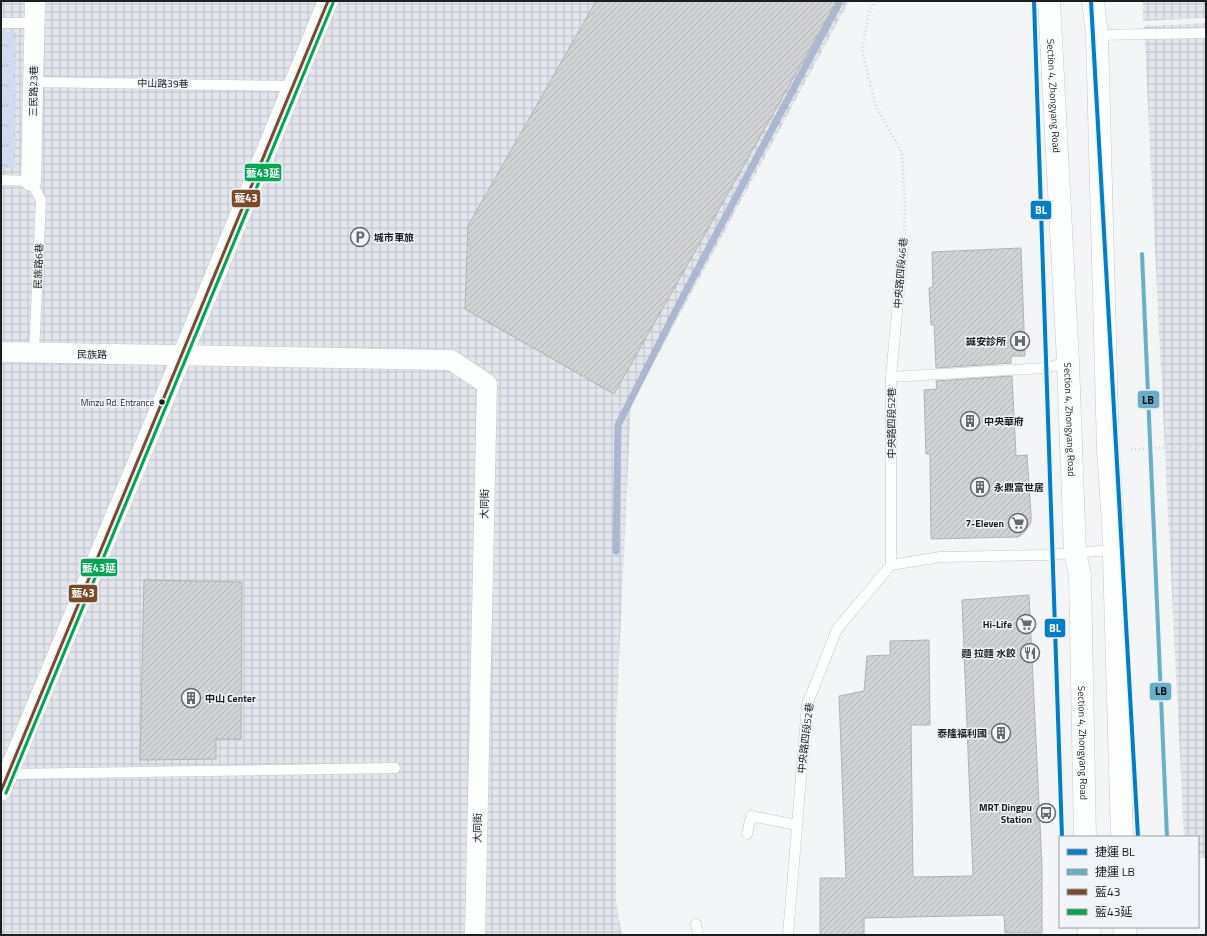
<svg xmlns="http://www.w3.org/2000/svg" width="1207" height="936" font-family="'Titillium Web','Noto Sans TC',sans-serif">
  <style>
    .industrial { fill: url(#industrial-grid) }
    .park { fill: url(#park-tufts) }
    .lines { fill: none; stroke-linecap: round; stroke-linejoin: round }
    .stream { stroke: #acb8d2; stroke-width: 7 }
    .building { fill: url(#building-hatch); stroke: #b0b2b4 }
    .lane-casing { stroke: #c6c8c9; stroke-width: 11 }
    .street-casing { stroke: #c6c8c9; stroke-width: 21 }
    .primary-casing { stroke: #c6c8c9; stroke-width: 23 }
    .path { stroke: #d2d2d2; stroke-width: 2.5; stroke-dasharray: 1 3; stroke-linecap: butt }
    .lane { stroke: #fdfefe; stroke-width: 10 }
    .street { stroke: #fdfefe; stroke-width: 20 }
    .primary { stroke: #fdfefe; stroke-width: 22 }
    .bus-1-casing { stroke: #f1f4f9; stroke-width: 6 }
    .bus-2-casing { stroke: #f1f4f9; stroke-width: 6 }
    .bus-1 { stroke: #7a4b2a; stroke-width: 3 }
    .bus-2 { stroke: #00a651; stroke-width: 3 }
    .metro-1-casing { stroke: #f1f4f9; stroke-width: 7 }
    .metro-2-casing { stroke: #f1f4f9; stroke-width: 7 }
    .metro-1 { stroke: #007ec7; stroke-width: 4 }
    .metro-2 { stroke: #69afc7; stroke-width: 4 }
    .bus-dot { fill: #1c1d1f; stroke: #f1f4f9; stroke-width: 1.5 }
    .labels { text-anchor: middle; stroke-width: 3; stroke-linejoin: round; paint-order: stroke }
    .bus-label { font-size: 9px; fill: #1c1d1f; stroke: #f1f4f9; text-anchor: end }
    .street-label { font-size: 10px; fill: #1c1d1f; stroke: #f1f4f9 }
    .poi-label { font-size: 10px; font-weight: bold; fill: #1c1d1f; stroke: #f1f4f9; text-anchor: end }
    .line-badge { stroke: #f1f4f9; stroke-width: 1.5 }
    .badge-label { font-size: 11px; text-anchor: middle; font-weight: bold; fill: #fff }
    .pale-badge-label { font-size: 11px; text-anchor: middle; font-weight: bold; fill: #111 }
  </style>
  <defs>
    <pattern id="industrial-grid" width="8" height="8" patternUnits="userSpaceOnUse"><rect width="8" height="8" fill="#e2e6ec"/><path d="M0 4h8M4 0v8" fill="none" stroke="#c1c5ca"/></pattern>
    <pattern id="park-tufts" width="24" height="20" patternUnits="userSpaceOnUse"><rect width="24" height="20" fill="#d1dbed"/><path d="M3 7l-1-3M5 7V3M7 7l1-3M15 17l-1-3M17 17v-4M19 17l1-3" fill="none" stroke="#b3bccb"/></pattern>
    <pattern id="building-hatch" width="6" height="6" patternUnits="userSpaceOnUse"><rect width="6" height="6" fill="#d2d3d5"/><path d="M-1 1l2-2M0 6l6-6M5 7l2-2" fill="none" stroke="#b4b5b6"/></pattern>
  </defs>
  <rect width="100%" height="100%" fill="#f3f5f7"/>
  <!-- industrial -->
  <path class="industrial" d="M1,1H849L631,405L616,725V903L622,935H1Z
    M1143,1H1206V18L1143,21Z
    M1206,23V858H1198V837H1184L1144,26Z"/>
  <!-- park -->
  <path class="park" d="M1,32H16L15,168H1Z"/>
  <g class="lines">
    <!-- stream -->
    <path class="stream" d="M616,551L618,425L676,310L840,1"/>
  </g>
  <!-- building -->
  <path class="building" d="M596,1H837L614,394L465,309L468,226Z
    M1021,248L1025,356H1011V363L936,368L934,325H931L929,288L933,287L932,252Z
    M1012,376L1016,456L1027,455L1031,514V522L1028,527L1024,533L1018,537L931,539L930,454H926L924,390L937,389L936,381Z
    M144,580L242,582L241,739H216V759L140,760Z
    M1029,595L1042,866V933H1005L1004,915L864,918V935H820V878H846L839,696L864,691L867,656L890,655V641L929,640L930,725H911L913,877L973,876L962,600Z"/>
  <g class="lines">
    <defs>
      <path id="lane" d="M1,23H34
        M1097,35L1206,33
        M33,82L293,86
        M1,180L31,181L41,200L34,353
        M891,377L1045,368L1068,362
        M891,565V377L903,248
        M8,774L395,768
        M747,834L751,816L797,825
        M696,924L698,935
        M788,935L807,705L837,629L891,565L940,557L1045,555L1113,550"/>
      <path id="street" d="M31,181L35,1
        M1,352L451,360L487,384L475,935
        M1,791L182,356L328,1"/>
      <g id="primary">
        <path id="s1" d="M1049,1L1068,362L1075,553L1080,575L1085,837"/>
        <path d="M1093,1L1097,35L1108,450L1113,522L1122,837"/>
        <path d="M1089,927V935"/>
        <path d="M1125,927V935"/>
      </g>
    </defs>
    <!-- lane casing -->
    <use href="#lane" class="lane-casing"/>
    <!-- street casing -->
    <use href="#street" class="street-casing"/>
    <!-- primary casing -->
    <use href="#primary" class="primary-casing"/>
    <!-- path -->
    <path class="path" d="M876,1L869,12L862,51L876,106L902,153L905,207L904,232
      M1131,449L1206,446"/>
    <!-- lane -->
    <use href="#lane" class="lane"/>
    <!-- street -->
    <use href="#street" class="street"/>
    <!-- primary -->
    <use href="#primary" class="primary"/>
    <defs>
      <path id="bus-1" d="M1,791L328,1"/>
      <path id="bus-2" d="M6,793L333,3"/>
    </defs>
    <!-- bus-1 casing -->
    <use href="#bus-1" class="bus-1-casing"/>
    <!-- bus-2 casing -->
    <use href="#bus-2" class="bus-2-casing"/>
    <!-- bus-1 -->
    <use href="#bus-1" class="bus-1"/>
    <!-- bus-2 -->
    <use href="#bus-2" class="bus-2"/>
    <defs>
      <path id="metro-1" d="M1034,1L1062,837
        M1091,1L1138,837"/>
      <path id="metro-2" d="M1142,254L1167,837"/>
    </defs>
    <!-- metro-1 casing -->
    <use href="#metro-1" class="metro-1-casing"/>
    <!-- metro-2 casing -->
    <use href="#metro-2" class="metro-2-casing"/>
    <!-- metro-1 -->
    <use href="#metro-1" class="metro-1"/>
    <!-- metro-2 -->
    <use href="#metro-2" class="metro-2"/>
  </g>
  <!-- icons -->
  <defs>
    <symbol id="parking-ring" viewBox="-11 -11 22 22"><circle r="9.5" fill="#f1f4f9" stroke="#67696b" stroke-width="1.5"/><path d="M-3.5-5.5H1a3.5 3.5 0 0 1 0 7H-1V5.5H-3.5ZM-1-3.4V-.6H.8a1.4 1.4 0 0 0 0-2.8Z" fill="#67696b"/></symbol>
    <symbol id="hospital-ring" viewBox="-11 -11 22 22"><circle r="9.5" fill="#f1f4f9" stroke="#67696b" stroke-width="1.5"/><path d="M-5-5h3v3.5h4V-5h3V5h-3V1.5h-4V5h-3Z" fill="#67696b"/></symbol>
    <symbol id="building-ring" viewBox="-11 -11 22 22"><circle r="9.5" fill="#f1f4f9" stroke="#67696b" stroke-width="1.5"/><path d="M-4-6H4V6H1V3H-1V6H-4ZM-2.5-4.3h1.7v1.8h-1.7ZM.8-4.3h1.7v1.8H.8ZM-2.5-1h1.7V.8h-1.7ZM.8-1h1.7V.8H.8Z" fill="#67696b"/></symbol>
    <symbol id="supermarket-ring" viewBox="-11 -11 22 22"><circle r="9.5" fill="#f1f4f9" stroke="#67696b" stroke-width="1.5"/><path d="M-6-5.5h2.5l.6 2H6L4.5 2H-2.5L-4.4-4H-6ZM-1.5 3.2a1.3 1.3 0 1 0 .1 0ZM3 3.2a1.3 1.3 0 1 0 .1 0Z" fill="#67696b"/></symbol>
    <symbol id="restaurant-ring" viewBox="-11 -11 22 22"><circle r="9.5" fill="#f1f4f9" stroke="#67696b" stroke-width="1.5"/><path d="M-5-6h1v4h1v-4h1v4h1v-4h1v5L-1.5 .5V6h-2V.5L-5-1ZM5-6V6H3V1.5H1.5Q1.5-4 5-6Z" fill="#67696b"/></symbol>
    <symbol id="bus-ring" viewBox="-11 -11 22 22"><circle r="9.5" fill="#f1f4f9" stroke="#67696b" stroke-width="1.5"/><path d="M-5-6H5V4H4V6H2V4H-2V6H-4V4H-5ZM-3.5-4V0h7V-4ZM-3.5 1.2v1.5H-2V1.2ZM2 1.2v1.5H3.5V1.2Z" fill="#67696b"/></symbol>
  </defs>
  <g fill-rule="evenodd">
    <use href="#parking-ring" x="349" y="226" width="22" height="22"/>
    <use href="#hospital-ring" x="1009" y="330" width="22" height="22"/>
    <use href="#building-ring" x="959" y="410" width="22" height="22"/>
    <use href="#building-ring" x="969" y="476" width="22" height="22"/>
    <use href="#supermarket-ring" x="1007" y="512" width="22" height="22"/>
    <use href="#supermarket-ring" x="1015" y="613" width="22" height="22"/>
    <use href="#restaurant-ring" x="1019" y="642" width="22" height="22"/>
    <use href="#building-ring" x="180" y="687" width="22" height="22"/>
    <use href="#building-ring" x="990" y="722" width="22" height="22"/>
    <use href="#bus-ring" x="1035" y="802" width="22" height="22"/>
  </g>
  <!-- markers -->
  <circle class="bus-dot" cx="162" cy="402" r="3.5"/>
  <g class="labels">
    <!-- bus labels -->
    <g class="bus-label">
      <text x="154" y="406">Minzu Rd. Entrance</text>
    </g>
    <!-- street labels -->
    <g class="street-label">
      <text transform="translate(163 83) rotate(1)" y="4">中山路39巷</text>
      <text transform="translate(33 91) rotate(-89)" y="4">三民路23巷</text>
      <text dy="4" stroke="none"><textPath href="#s1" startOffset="95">Section 4, Zhongyang Road</textPath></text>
      <text transform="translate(38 266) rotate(-88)" y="4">民族路6巷</text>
      <text transform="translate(900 273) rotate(-85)" y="4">中央路四段46巷</text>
      <text transform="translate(92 354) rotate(1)" y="4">民族路</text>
      <text dy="4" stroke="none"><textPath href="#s1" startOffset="419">Section 4, Zhongyang Road</textPath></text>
      <text transform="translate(891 423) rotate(-90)" y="4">中央路四段52巷</text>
      <text transform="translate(484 504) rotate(-89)" y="4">大同街</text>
      <text transform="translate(805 738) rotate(-83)" y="4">中央路四段52巷</text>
      <text dy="4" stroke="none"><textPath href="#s1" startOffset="743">Section 4, Zhongyang Road</textPath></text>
      <text transform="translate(477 828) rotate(-89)" y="4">大同街</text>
    </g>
    <!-- poi labels -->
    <g class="poi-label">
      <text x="374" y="241" text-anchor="start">城市車旅</text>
      <text x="1006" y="345">誠安診所</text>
      <text x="984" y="425" text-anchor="start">中央華府</text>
      <text x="994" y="491" text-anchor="start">永鼎富世居</text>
      <text x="1004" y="527">7-Eleven</text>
      <text x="1012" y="628">Hi-Life</text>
      <text x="1016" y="657">麵 拉麵 水餃</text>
      <text x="205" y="702" text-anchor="start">中山 Center</text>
      <text x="987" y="737">泰隆福利國</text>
      <text x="1032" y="811">MRT Dingpu<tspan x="1032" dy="12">Station</tspan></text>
    </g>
  </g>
  <g class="line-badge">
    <rect x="244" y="163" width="38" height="19" rx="4" fill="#00a651"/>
    <rect x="231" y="189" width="30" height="19" rx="4" fill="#7a4b2a"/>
    <rect x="1030" y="200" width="22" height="20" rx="4" fill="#007ec7"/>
    <rect x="1137" y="390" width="23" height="19" rx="4" fill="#69afc7"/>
    <rect x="80" y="558" width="38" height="19" rx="4" fill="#00a651"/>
    <rect x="68" y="584" width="30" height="19" rx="4" fill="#7a4b2a"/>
    <rect x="1044" y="618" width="22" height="20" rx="4" fill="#007ec7"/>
    <rect x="1149" y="682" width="23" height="19" rx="4" fill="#69afc7"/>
  </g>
  <g class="badge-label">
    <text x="263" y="177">藍43延</text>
    <text x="246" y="202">藍43</text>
    <text x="1041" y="214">BL</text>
    <text x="99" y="572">藍43延</text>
    <text x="83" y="597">藍43</text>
    <text x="1055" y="632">BL</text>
  </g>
  <g class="pale-badge-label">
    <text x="1148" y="404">LB</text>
    <text x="1161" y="695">LB</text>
  </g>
  <!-- border -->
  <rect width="1207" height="936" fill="none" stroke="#1c1d1f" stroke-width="4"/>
  <!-- legend -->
  <rect x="1059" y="836" width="140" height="92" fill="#f1f4f9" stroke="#9c9ea2"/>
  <rect x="1067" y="849" width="20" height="6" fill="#007ec7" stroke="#9c9ea2"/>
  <text x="1095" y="856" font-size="12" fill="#1c1d1f">捷運 BL</text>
  <rect x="1067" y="869" width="20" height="6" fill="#69afc7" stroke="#9c9ea2"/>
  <text x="1095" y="876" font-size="12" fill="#1c1d1f">捷運 LB</text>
  <rect x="1067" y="889" width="20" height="6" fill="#7a4b2a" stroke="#9c9ea2"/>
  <text x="1095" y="896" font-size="12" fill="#1c1d1f">藍43</text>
  <rect x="1067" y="909" width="20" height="6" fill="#00a651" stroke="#9c9ea2"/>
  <text x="1095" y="916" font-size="12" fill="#1c1d1f">藍43延</text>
</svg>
